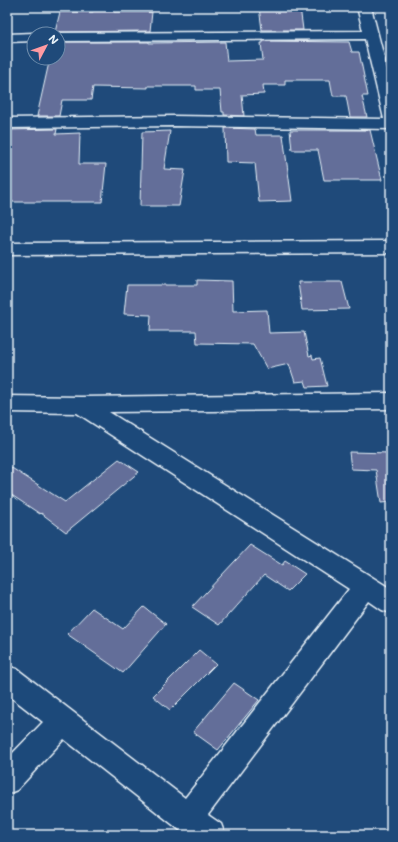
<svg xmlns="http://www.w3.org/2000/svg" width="398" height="842" font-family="Mali,sans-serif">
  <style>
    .building { fill: #636e99; stroke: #e8f1f8 }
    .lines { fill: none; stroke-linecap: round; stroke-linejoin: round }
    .minor-casing { stroke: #e8f1f8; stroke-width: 3 }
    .minor { fill: #1f4a7a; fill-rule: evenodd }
  </style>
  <rect width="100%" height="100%" fill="#1f4a7a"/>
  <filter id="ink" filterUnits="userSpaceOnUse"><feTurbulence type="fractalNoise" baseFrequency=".025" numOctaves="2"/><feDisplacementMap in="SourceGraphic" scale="8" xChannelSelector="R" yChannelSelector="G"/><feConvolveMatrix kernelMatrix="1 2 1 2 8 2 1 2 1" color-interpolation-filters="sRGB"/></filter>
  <g filter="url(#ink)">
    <!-- building -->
    <path class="building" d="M259,7H300L303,30H262Z
      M93,8H114V12H152L150,31L55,32L60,12H93Z
      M263,41L349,42L352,52H359L368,96H362L367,117H350L346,96H333L330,80H285V85H263L264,94L242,95L244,116L224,115V112H222L220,90H196V86H148V88L93,87L91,100H62L59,116H37L50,58H58V42H149V43L225,42L227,61L263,60L261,43H263Z
      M225,128L255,129L256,135H283L292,201L259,202L255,163L226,162Z
      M57,129L56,134L80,133L79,164H106L102,202H7V130Z
      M290,130H370L382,180H324L318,150H292Z
      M170,131L164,169L185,170L179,206H140L142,132Z
      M197,280L232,281L233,311L267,310L269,333L304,332L309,356L312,355L313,359L320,358L327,386L307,387L305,381L295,382L289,364L267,369L253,344L197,343L196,331H150L151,315L124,314L127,285H197Z
      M298,282H342L349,309L302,310Z
      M349,452L391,453V502L381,503L376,470L351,469Z
      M119,459L139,472L66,532L41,513L40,514L7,492V465L65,502Z
      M250,545L282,565L285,561L305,574L288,591L264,575L219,625L192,607Z
      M144,607L166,624L123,673L67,634L92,608L123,629Z
      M199,650L216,664L170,710L153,696Z
      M234,683L259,700L218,750L193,732Z"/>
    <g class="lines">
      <defs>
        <path id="minor" d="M357,7H371L391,85V129L174,126L7,128V118L174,116L384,119L365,39L58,41V34H53L58,33L363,31Z
          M34,33L39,34H34V41L7,42V34Z
          M391,241V253L7,255V243Z
          M391,393V409L109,412L391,589V613L382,610L369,601L208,815L221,824L225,835H186L64,739L17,790L7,794V759L43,722L7,694V666L17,669L185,798L349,589L77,413L7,412V396L81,397Z"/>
      </defs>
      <!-- minor casing -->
      <use href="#minor" class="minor-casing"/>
      <!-- minor -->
      <use href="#minor" class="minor"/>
    </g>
  </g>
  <!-- margin -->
  <rect width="398" height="842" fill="none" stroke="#1f4a7a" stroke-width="24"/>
  <rect x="12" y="12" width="374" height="818" fill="none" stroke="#e8f1f8" stroke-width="1.5" filter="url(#ink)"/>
  <!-- north arrow -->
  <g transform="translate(46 46) rotate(49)"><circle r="19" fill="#1f4a7a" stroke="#6f8dac"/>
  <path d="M0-3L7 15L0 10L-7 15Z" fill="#ff9aa2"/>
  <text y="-6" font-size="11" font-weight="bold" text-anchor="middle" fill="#e8f1f8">N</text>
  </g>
</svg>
